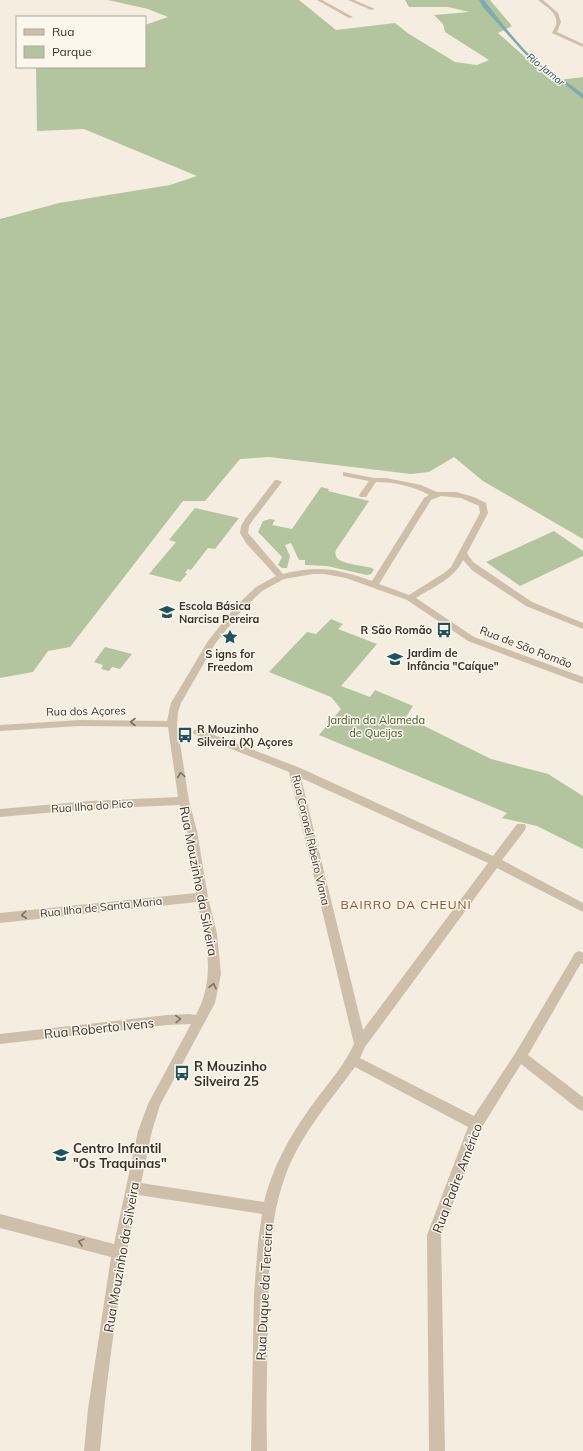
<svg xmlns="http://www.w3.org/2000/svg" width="583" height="1451" font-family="Mulish,sans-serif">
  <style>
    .green { fill: #b3c59e }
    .water { fill: #7cabb4 }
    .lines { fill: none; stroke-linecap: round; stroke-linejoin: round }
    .minor { fill: #cebfaa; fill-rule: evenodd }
    .oneway { stroke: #7d7164 }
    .labels { text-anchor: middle; stroke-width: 3; stroke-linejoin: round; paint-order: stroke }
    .far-water-label { font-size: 10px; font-style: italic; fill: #1c5360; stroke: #fbf7ec }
    .poi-label { font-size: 11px; font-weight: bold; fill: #3b312a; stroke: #fbf7ec; text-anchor: start }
    .street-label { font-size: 11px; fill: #3b312a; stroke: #fbf7ec }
    .park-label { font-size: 11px; fill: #445c2b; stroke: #fbf7ec }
    .neighbourhood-label { font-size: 12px; letter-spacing: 1px; fill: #90471d; stroke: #fbf7ec }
    .near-street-label { font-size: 13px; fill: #3b312a; stroke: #fbf7ec }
    .near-poi-label { font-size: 13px; font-weight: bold; fill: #3b312a; stroke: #fbf7ec; text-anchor: start }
  </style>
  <rect width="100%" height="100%" fill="#f5eddf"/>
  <!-- green -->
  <path class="green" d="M108,0H299L336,30L395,23L409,34L455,62L477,65L489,60L445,32L443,24L434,15L469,12L448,7H409L405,0H490L512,26L498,33L552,81L583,77V539L483,481L454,457L429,472L411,474L269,457L240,459L205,501H183L70,647L48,651L33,672L0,678V219L59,203L170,185L197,176L84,129L37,131L36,67H145V25L168,17L148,9Z
    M321,487L329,489L328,491L369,501L336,550C335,553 335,556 338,559C344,564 364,566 372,568L374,570L371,574L367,575L327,566L305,565V560H299L291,543L285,545L290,556L287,568H282L278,565L282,557L258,532L263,521L270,519L275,520L272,525L292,529Z
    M195,508L239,518L215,549L208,548L191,570L188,569L185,573L187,574L180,582L149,574L176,542L169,540Z
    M554,531L583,551V556L520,586L486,562Z
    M331,619L343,624L338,629L377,644L341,686L370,697L375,690L413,706L406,717L491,759L548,774L583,796V849L537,826L502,818L507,813L319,735L341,709L331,697L269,672L307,632L316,634Z
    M105,647L132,654L120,669L112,667L109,671L101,669L103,665L94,662Z"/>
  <!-- water -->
  <path class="water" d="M479,0H484C502,23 519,47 542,66C555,76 570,83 583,94V99L561,81L539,66L525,54L483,7Z"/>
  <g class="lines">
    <!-- minor -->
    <path class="minor" d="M317,0H322L353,17L349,18Z
      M348,0H354L375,9L371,10Z
      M538,0H543L558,13L561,22L557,32L583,44V47L552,33C553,30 555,28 556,25C559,13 545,6 538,0Z
      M343,472L374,478H386L421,485L437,492H456L474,497L486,503L488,513L467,553L473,562L532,602L583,623V629L526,606L473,571L463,560C454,579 433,587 416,598L474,637L583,677V684L468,641L407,600L346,578L324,574H313L284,579L262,591L242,610L215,644L181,703L178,712L177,724L189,801L197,831L208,897L217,934L221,974L215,1003L160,1105L152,1131L141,1183L264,1202C274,1162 294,1129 318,1097C331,1080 345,1064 354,1044L289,772L194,734L193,732L194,730L198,729L298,767L493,856L517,824H525L526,827L525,830L502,860L583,903V912L497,868L365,1047L360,1058L474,1116L516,1052L575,953L579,951L583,953V964L581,963L528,1055L583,1097V1111L578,1109L521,1064L482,1127L441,1235L445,1451H429L427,1235L468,1127L355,1067C330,1101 301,1134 286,1174C268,1221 269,1274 268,1324C267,1366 266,1409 267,1451H251L254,1294L258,1242L262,1214L138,1195C120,1279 108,1365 100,1451H84L88,1409L111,1257L0,1228V1214L114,1244L138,1131L148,1104L191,1024L167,1025L0,1044V1034L167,1015L190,1014L196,1015C216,978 207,941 197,902L0,923V913L196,893L187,831L180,805L90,809L0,817V809L90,801L178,797L168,727L80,726L0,731V725L80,720L167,721L171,703L208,641L236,606L256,587L276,576L246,543L240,533L241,526L245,519L275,480H278L282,482L253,520L249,526L248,533L283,574C319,565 337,569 372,581L424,498L429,495C413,486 394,482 376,482L366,497H360L359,495L369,481L343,476ZM441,496L461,498L479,506L480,513L451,567L444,573L409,595L379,584L431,500ZM301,778L488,863L363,1030Z"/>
  </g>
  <!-- one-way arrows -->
  <defs><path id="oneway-chevron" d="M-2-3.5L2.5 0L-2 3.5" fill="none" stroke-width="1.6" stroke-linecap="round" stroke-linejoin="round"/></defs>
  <g class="oneway">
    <use href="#oneway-chevron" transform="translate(133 722) rotate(180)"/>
    <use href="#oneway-chevron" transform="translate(181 775) rotate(-98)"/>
    <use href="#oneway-chevron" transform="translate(24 915) rotate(174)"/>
    <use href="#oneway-chevron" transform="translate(213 986) rotate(-78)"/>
    <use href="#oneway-chevron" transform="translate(178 1019) rotate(-2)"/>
    <use href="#oneway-chevron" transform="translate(81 1242) rotate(-165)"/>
  </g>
  <!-- icons -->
  <defs>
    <symbol id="school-bare" viewBox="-9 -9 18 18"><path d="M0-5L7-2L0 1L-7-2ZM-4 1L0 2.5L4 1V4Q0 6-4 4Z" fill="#1c5360" stroke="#fbf7ec" stroke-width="2.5" paint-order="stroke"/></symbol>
    <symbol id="bus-bare" viewBox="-9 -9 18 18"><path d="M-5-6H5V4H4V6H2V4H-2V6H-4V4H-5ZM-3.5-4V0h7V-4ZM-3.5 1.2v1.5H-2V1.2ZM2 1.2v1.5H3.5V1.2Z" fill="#1c5360" stroke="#fbf7ec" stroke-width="2.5" paint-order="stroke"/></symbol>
    <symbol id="sight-bare" viewBox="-9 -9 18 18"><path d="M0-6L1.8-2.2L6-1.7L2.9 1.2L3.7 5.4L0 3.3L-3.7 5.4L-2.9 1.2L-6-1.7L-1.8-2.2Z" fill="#1c5360" stroke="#fbf7ec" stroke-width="2.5" paint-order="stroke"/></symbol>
  </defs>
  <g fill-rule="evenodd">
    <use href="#school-bare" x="156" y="601" width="22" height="22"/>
    <use href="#bus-bare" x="433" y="619" width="22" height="22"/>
    <use href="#sight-bare" x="219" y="626" width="22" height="22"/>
    <use href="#school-bare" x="384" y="648" width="22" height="22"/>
    <use href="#bus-bare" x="174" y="724" width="22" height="22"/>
    <use href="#bus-bare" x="171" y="1062" width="22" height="22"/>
    <use href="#school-bare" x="50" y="1144" width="22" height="22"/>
  </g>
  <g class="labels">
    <!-- far-water labels -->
    <g class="far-water-label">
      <text transform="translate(546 69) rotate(39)" y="4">Rio Jamor</text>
    </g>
    <!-- poi labels -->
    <g class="poi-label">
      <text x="179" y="610">Escola Básica<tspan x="179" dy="13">Narcisa Pereira</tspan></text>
      <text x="432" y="634" text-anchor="end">R São Romão</text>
      <text x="407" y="657">Jardim de<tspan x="407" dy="13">Infância "Caíque"</tspan></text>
      <text x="230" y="658" text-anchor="middle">S igns for<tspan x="230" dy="13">Freedom</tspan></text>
      <text x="197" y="733">R Mouzinho<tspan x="197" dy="13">Silveira (X) Açores</tspan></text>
    </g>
    <!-- street labels -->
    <g class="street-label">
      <text transform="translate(526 647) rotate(21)" y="4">Rua de São Romão</text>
      <text transform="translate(86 711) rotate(-1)" y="4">Rua dos Açores</text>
      <text transform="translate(92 806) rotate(-4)" y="4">Rua Ilha do Pico</text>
      <text transform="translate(311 840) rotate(77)" y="4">Rua Coronel Ribeiro Viana</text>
      <text transform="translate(101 907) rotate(-6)" y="4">Rua Ilha de Santa Maria</text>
    </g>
    <!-- park labels -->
    <g class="park-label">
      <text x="376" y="724">Jardim da Alameda<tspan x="376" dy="13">de Queijas</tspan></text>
    </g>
    <!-- neighbourhood labels -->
    <g class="neighbourhood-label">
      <text x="406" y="909">BAIRRO DA CHEUNI</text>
    </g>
    <!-- near-street labels -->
    <g class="near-street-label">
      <text transform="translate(199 881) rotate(79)" y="5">Rua Mouzinho da Silveira</text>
      <text transform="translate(99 1028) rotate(-6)" y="5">Rua Roberto Ivens</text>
      <text transform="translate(457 1178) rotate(-69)" y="5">Rua Padre Américo</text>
      <text transform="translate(121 1257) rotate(-80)" y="5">Rua Mouzinho da Silveira</text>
      <text transform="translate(264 1292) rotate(-87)" y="5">Rua Duque da Terceira</text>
    </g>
    <!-- near-poi labels -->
    <g class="near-poi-label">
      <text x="194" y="1071">R Mouzinho<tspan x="194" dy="15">Silveira 25</tspan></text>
      <text x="73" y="1153">Centro Infantil<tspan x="73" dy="15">"Os Traquinas"</tspan></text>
    </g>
  </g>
  <!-- legend -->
  <rect x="16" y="16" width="130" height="52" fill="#fbf7ec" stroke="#aea89e"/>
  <rect x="24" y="29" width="20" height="6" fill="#cebfaa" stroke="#aea89e"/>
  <text x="52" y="36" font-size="12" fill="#3b312a">Rua</text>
  <rect x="24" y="46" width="20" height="12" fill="#b3c59e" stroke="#aea89e"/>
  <text x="52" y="56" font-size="12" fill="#3b312a">Parque</text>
</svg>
